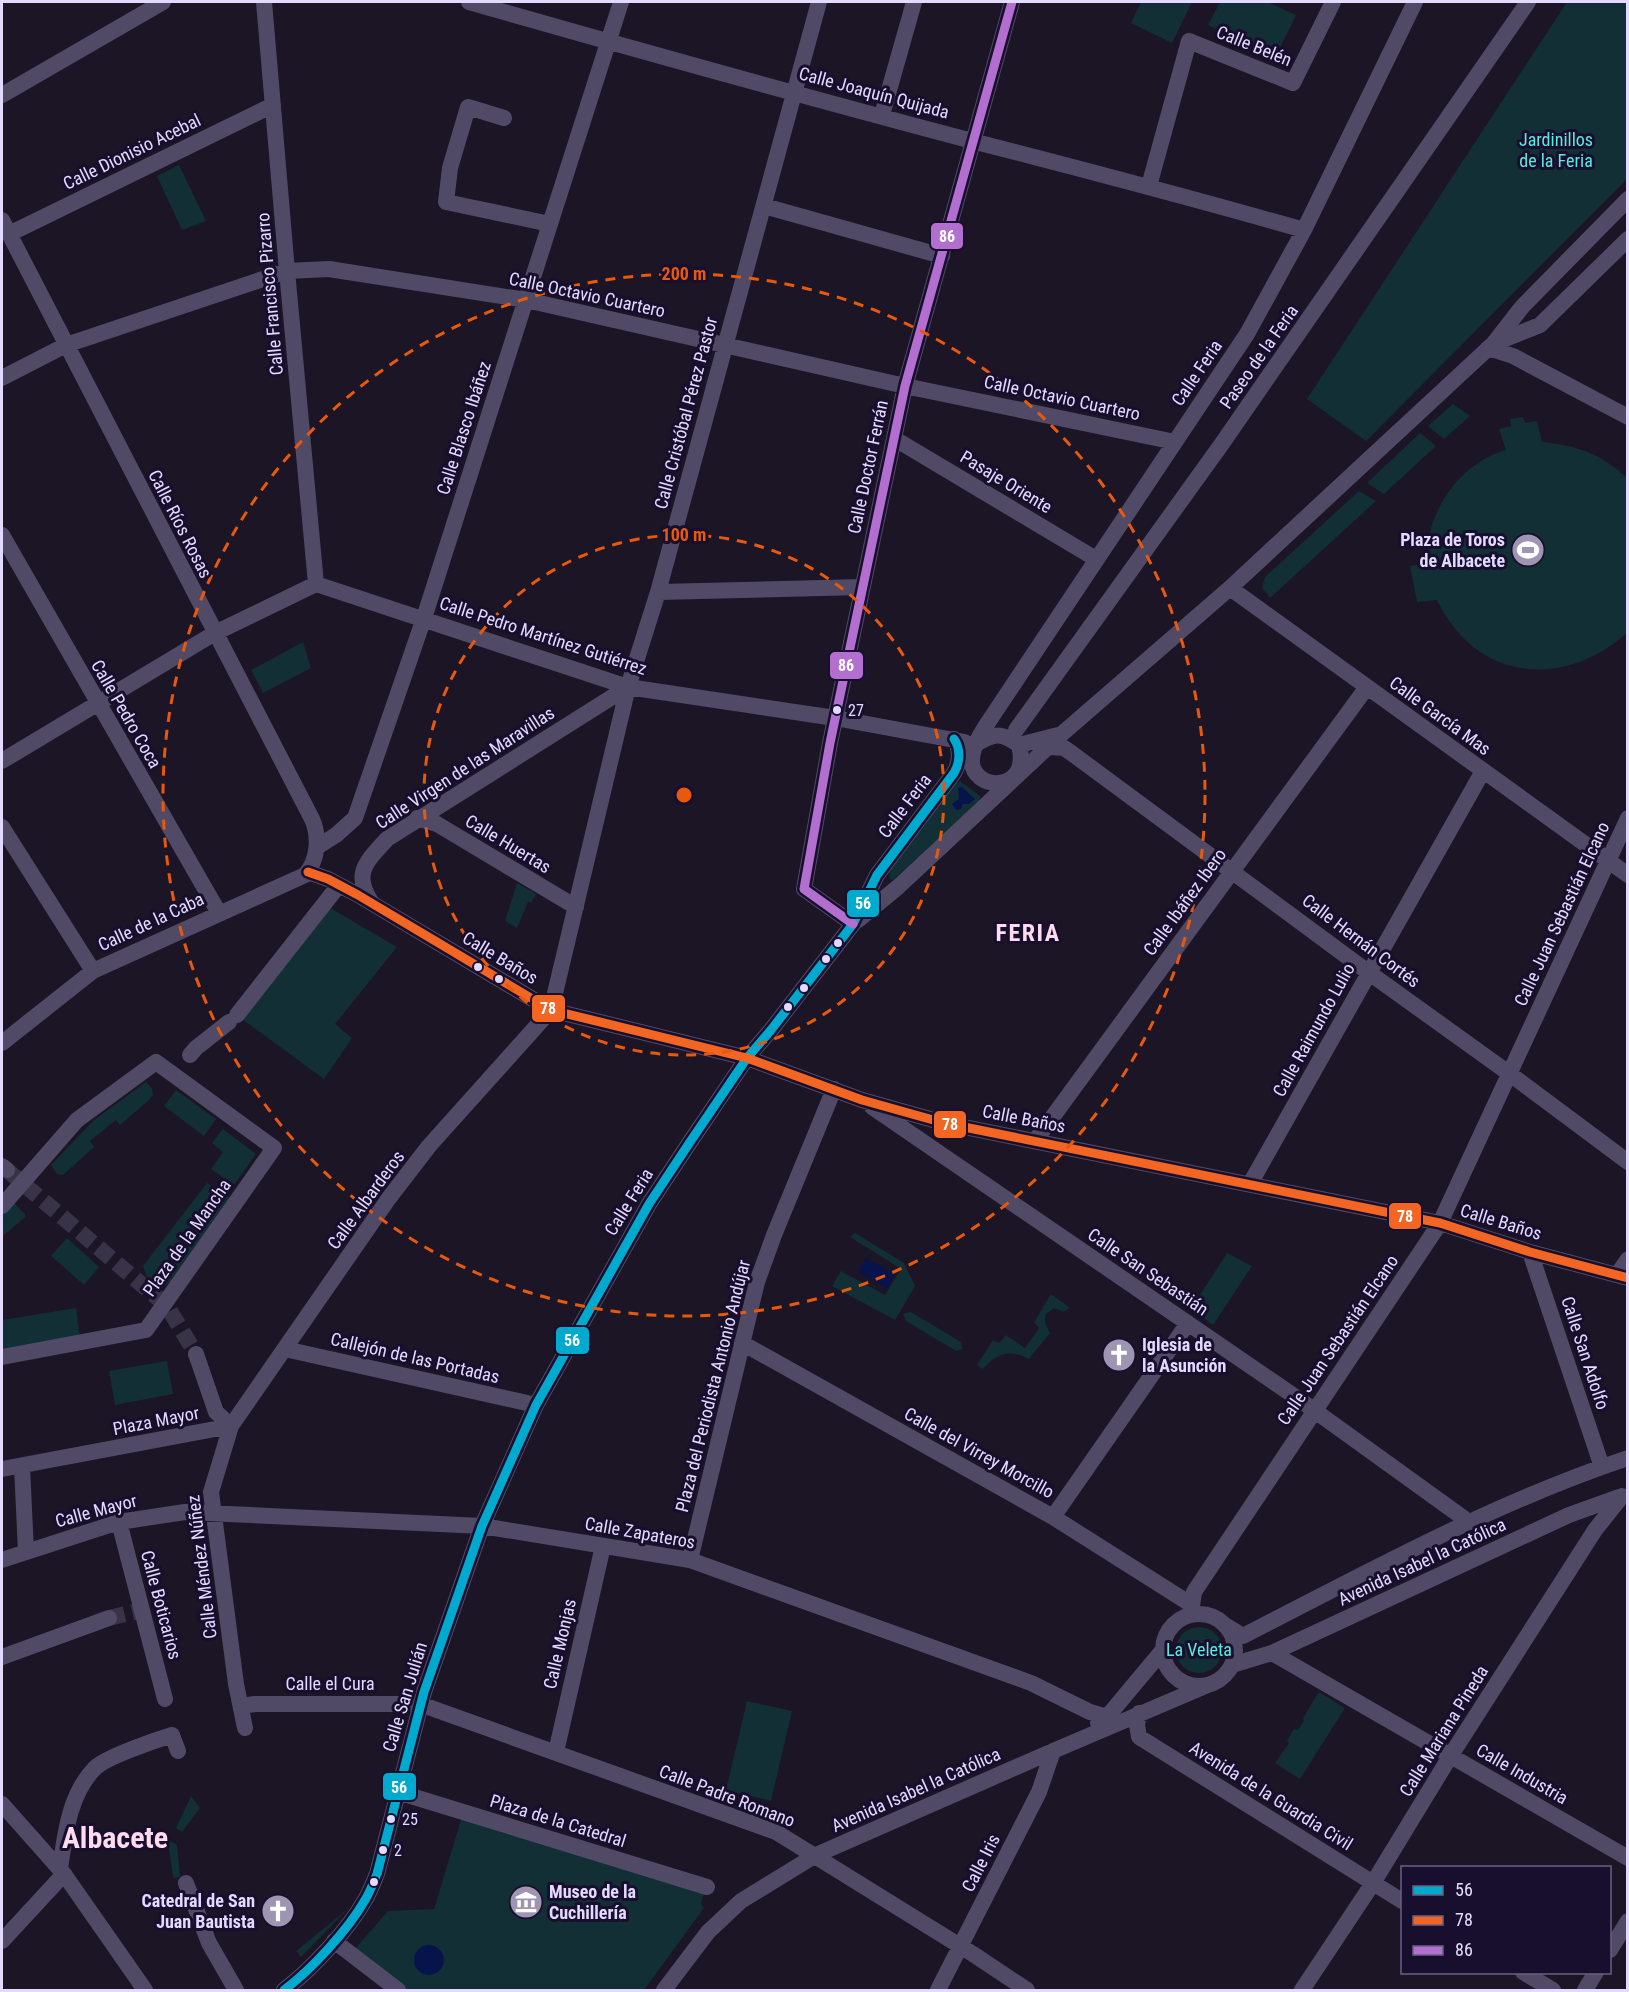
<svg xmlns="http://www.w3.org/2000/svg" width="1629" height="1992" font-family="'Roboto Condensed',sans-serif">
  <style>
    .green { fill: #122f35 }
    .water { fill: #07144b }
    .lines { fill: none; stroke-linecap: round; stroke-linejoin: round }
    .street-tunnel { stroke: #393347; stroke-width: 16; stroke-dasharray: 16 8; stroke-linecap: butt }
    .street { stroke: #504a67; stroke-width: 16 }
    .bus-1-casing { stroke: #180e2d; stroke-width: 14 }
    .bus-2-casing { stroke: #180e2d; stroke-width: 14 }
    .bus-3-casing { stroke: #180e2d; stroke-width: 14 }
    .bus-1 { stroke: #00a9ce; stroke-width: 9 }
    .bus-2 { stroke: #f26522; stroke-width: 9 }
    .bus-3 { stroke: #b36fd0; stroke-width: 9 }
    .ring { fill: none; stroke: #e8590c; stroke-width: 3; stroke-dasharray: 10 8 }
    .bus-dot { fill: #e4daff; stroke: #180e2d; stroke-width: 2 }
    .labels { text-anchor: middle; stroke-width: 6; stroke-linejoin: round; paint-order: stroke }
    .bus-label { font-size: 16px; fill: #e4daff; stroke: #180e2d; text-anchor: start }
    .street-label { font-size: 18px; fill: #e4daff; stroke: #180e2d }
    .park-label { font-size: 18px; fill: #59ecde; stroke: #180e2d }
    .poi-label { font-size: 18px; font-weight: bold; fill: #e4daff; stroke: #180e2d; text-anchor: end }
    .district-label { font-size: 24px; font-weight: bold; letter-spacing: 1.5px; fill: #ffdced; stroke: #180e2d }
    .town-label { font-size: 30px; font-weight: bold; fill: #ffdced; stroke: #180e2d }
    .centre { fill: #e8590c; stroke: #180e2d; stroke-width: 3 }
    .ring-label { font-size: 18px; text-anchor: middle; font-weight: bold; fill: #e8590c; stroke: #180e2d; stroke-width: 6; stroke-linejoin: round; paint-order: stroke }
    .line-badge { stroke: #180e2d; stroke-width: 2 }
    .badge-label { font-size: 16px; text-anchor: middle; font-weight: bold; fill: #fff }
  </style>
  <rect width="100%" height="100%" fill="#1b1526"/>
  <!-- green -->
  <path class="green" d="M1141,2H1192L1172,43L1131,23Z
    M1220,2H1268L1296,15L1275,58L1208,25Z
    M1567,2H1627V179L1366,441L1307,399Z
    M179,165L206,221L182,230L157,176Z
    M1453,404L1470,416L1444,439L1428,426Z
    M1523,417L1525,423L1537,421L1542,442C1576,445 1602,454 1627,478V633C1563,690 1475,681 1437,600L1417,602L1410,566L1429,564C1429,555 1427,544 1429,536C1438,496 1467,461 1506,450L1499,429L1511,426L1510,419Z
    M1420,433L1436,446L1384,494L1367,483Z
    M1359,491L1376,501L1270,598L1262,588L1265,577Z
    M303,642L311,668L263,693L251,670Z
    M960,781L980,796V800L893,880L890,879L889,872L954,785Z
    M517,883L536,894L531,903L528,902L517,928L505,921Z
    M327,906L397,947L335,1024L352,1038L324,1079L242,1019L295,954Z
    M146,1082L152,1088L153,1095L149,1100L120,1125L116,1120L90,1141L94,1147L63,1175L57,1174L51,1165L94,1120Z
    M176,1090L216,1119L204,1136L164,1106Z
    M223,1129L256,1154L234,1185L211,1169L223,1152L212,1143Z
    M207,1183L229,1198L171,1281L158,1291L150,1286L143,1266Z
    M14,1203L25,1214V1217L2,1237V1214Z
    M855,1233L904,1263L915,1286L895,1320L832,1286L841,1271L885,1295L901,1269L850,1237Z
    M67,1238L99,1267L84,1285L51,1256Z
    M1227,1253L1252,1266L1213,1325L1191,1309Z
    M1051,1294L1070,1308L1063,1312L1054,1308L1045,1315V1323L1050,1333L1029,1359C1009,1349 997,1353 983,1369L977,1365L993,1340L999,1343L1006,1335L1025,1348L1039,1328L1034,1322Z
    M76,1308L80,1338L2,1352V1320Z
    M911,1312L961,1342L963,1349L956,1351L906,1321L903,1314Z
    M167,1361L173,1394L115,1405L109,1371Z
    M1176 1650a23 23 0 1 1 46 0a23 23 0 1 1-46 0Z
    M1319,1692L1345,1708L1300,1779L1275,1763L1289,1743L1287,1741L1294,1729L1298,1730L1304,1720L1303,1718Z
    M747,1701L792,1711L771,1801L726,1790Z
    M191,1796L200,1808L182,1832L176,1828Z
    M465,1807L708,1882L701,1903L704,1908L644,1990H391L348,1957L388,1911L434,1909Z
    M168,1840L177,1845L180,1877L173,1878Z
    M350,1907L301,1957L296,1951Z"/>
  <!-- water -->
  <path class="water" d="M962,787L975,799L969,804H963L961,809L956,810L952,804L959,799L958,788Z
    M866,1258L895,1274L887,1289L858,1272Z
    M414 1960a15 15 0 1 1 30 0a15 15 0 1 1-30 0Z"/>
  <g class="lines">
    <!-- street-tunnel -->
    <path class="street-tunnel" d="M7,1170L167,1306L196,1354
      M109,1618L138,1611"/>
    <!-- street -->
    <path class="street" d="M264,2L287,271L316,584
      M469,2C637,50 806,97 976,142C1085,170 1195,199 1304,230
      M2,95L163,2
      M882,115L914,2
      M504,118L468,107L450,168L446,202L550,224
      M1149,186L1189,41L1293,83L1333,2
      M764,206L942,256
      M2,220L312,819C320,837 318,860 305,875L93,971L2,1043
      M9,234L273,105
      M1495,343L1540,325L1628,239
      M1488,348L1513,356L1628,417
      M2,378L66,345L287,271L329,269L526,300L905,386L1175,442
      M895,439L1096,559
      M2,535L219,913
      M316,584L628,687L835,718L965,742
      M1230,588L1628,875
      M658,592L862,587
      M1016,730L1221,445L1528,2
      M976,744C995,733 1001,732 1019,745L1058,735
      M1019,745C1032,795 969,792 972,758C974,741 986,726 995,712L1247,334L1304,230L1415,2
      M1049,747L1064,748L1070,752L1368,972L1510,1074L1628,1162
      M2,761L215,633L316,584
      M417,818L437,824L576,907
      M2,827L93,971
      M317,847L336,835L355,818L424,618L621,2
      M308,872L328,879L358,895L551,1010L747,1058L862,1100L944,1123L1440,1223L1530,1252L1628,1278
      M372,903C352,874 366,862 387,839L628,687
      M858,920L898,887L1064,732L1230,588L1494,343L1522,307L1628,199
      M853,924L804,889L830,743L905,386L1012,2
      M237,1015L339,885
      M190,1055L196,1048L229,1022
      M872,1107L1297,1398L1469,1522
      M1035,1141L1367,687
      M2,1166L7,1170
      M1250,1184L1483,771
      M2,1206L77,1120L156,1062L274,1148L146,1330L2,1357
      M1530,1252L1602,1467
      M1617,1275L1628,1259
      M742,1343L1053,1517L1192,1605
      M285,1349L536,1405
      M196,1354L216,1412L231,1426
      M22,1466L26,1552
      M2,1469L231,1426
      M1053,1517L1188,1323
      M119,1522L165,1699
      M2,1560L119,1522L185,1512L482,1526L690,1560L1031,1683L1090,1712L1107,1717
      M690,1560L757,1282L774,1235L834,1089
      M1191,1614L1194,1592L1440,1223L1628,818
      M1163 1650a36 36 0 1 1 72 0a36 36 0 1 1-72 0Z
      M1225,1625L1243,1636C1368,1572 1493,1503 1628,1458
      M1272,1653L1628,1858
      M2,1657L109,1618
      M1232,1665L1272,1653L1569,1515L1619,1497
      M241,1706L255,1704H420L776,1832L973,1954L1027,1990
      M1139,1713L1137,1725L1139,1737L1402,1901
      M1098,1723L1107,1717L1163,1650
      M245,1728L236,1684L211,1492L231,1426L389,1198L429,1146L551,1010L628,687L658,592L819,2
      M556,1752L603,1546
      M398,1792L707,1887
      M2,1804L64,1874L145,1990
      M60,1869C65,1835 69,1794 95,1768C106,1757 156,1740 172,1735L178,1751
      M186,1883L209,1943L236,1990
      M2,1941L64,1874
      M334,1941L398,1990
      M1610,1950L1628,1921
      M1523,1972L1553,1990
      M284,1990C311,1970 348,1930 365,1900C370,1892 373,1883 377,1874L424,1692L482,1526L536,1405L649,1204L690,1142L747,1058L771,1030L853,924L877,875L954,773C960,763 961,749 954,739
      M664,1990L708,1932L741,1901L816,1855L1053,1751L1215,1682
      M938,1990L1039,1792L1053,1751
      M1302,1990L1373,1883L1451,1755L1595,1530L1622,1496
      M1585,1990L1596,1972"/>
    <defs>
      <path id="bus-1" d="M284,1990C311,1970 348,1930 365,1900C370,1892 373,1883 377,1874L424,1692L482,1526L536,1405L649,1204L690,1142L747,1058L771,1030L853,924L877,875L954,773C960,763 961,749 954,739"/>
      <path id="bus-2" d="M308,872L328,879L358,895L551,1010L747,1058L862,1100L944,1123L1440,1223L1530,1252L1628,1278"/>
      <path id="bus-3" d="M853,924L804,889L830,743L905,386L1012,2"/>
    </defs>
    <!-- bus-1 casing -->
    <use href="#bus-1" class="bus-1-casing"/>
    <!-- bus-2 casing -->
    <use href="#bus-2" class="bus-2-casing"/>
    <!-- bus-3 casing -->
    <use href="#bus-3" class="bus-3-casing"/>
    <!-- bus-1 -->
    <use href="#bus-1" class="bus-1"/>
    <!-- bus-2 -->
    <use href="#bus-2" class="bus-2"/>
    <!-- bus-3 -->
    <use href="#bus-3" class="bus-3"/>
  </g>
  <!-- distance rings -->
  <g class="ring">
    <circle cx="684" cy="795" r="260"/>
    <circle cx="684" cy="795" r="521"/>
  </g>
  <!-- icons -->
  <defs>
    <symbol id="stadium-disc" viewBox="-11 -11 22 22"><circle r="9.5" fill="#9e95b3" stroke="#180e2d"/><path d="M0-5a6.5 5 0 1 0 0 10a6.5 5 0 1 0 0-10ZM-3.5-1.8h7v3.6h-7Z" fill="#fff"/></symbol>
    <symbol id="church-disc" viewBox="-11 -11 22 22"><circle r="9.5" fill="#9e95b3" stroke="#180e2d"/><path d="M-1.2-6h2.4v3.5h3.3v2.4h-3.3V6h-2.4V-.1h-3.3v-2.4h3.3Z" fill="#fff"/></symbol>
    <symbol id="museum-disc" viewBox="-11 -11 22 22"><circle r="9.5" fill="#9e95b3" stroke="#180e2d"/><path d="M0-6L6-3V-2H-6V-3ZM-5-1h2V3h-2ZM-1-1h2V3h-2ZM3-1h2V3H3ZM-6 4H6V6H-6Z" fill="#fff"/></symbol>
  </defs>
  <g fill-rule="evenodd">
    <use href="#stadium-disc" x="1509" y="531" width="38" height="38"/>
    <use href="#church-disc" x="1100" y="1336" width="38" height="38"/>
    <use href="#museum-disc" x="507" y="1883" width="38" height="38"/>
    <use href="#church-disc" x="259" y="1892" width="38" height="38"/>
  </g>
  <!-- markers -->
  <g class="bus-dot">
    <circle cx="837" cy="710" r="5"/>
    <circle cx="838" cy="943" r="5"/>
    <circle cx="826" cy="959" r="5"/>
    <circle cx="478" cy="967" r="5"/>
    <circle cx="499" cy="979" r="5"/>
    <circle cx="804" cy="988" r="5"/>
    <circle cx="788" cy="1007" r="5"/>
    <circle cx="391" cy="1819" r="5"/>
    <circle cx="383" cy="1850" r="5"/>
    <circle cx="374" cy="1882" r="5"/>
  </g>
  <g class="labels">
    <!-- bus labels -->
    <g class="bus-label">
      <text x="848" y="716">27</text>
      <text x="402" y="1825">25</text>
      <text x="394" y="1856">2</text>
    </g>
    <!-- street labels -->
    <g class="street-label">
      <text transform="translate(1254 46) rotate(22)" y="6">Calle Belén</text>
      <text transform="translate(874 93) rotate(15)" y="6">Calle Joaquín Quijada</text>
      <text transform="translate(132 152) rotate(-26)" y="6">Calle Dionisio Acebal</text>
      <text transform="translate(270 294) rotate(-95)" y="6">Calle Francisco Pizarro</text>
      <text transform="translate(587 295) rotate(12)" y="6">Calle Octavio Cuartero</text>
      <text transform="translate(1259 357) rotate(-55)" y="6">Paseo de la Feria</text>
      <text transform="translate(1197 373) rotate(-56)" y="6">Calle Feria</text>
      <text transform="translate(1062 398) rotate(12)" y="6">Calle Octavio Cuartero</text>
      <text transform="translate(686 413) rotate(-75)" y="6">Calle Cristóbal Pérez Pastor</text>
      <text transform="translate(464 428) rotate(-72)" y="6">Calle Blasco Ibáñez</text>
      <text transform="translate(868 467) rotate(-78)" y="6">Calle Doctor Ferrán</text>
      <text transform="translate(1006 482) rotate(31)" y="6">Pasaje Oriente</text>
      <text transform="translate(180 524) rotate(63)" y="6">Calle Ríos Rosas</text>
      <text transform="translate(543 636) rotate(18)" y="6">Calle Pedro Martínez Gutiérrez</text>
      <text transform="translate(126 714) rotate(60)" y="6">Calle Pedro Coca</text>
      <text transform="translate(1440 716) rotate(36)" y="6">Calle García Mas</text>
      <text transform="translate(465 768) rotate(-33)" y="6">Calle Virgen de las Maravillas</text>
      <text transform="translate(905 806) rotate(-53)" y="6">Calle Feria</text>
      <text transform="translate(508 844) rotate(31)" y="6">Calle Huertas</text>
      <text transform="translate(1185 902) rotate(-54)" y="6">Calle Ibáñez Ibero</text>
      <text transform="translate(1562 914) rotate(-65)" y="6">Calle Juan Sebastián Elcano</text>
      <text transform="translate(151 922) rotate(-25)" y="6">Calle de la Caba</text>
      <text transform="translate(1361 941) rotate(37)" y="6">Calle Hernán Cortés</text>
      <text transform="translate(500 958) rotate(31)" y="6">Calle Baños</text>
      <text transform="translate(1314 1030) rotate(-61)" y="6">Calle Raimundo Lulio</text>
      <text transform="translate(1024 1119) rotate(11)" y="6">Calle Baños</text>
      <text transform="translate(366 1200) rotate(-54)" y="6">Calle Albarderos</text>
      <text transform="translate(629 1202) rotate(-58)" y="6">Calle Feria</text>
      <text transform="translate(1501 1222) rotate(17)" y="6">Calle Baños</text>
      <text transform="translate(187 1238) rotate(-55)" y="6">Plaza de la Mancha</text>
      <text transform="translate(1148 1272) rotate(34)" y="6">Calle San Sebastián</text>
      <text transform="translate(1338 1340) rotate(-56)" y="6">Calle Juan Sebastián Elcano</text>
      <text transform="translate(1585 1353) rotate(72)" y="6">Calle San Adolfo</text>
      <text transform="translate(415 1358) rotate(13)" y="6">Callejón de las Portadas</text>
      <text transform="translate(713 1386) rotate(-76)" y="6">Plaza del Periodista Antonio Andújar</text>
      <text transform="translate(156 1421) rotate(-11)" y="6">Plaza Mayor</text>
      <text transform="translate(979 1453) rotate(29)" y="6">Calle del Virrey Morcillo</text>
      <text transform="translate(96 1511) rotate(-15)" y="6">Calle Mayor</text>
      <text transform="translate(640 1533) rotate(10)" y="6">Calle Zapateros</text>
      <text transform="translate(1422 1562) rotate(-25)" y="6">Avenida Isabel la Católica</text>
      <text transform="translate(202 1567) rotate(-97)" y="6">Calle Méndez Núñez</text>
      <text transform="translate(161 1605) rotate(75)" y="6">Calle Boticarios</text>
      <text transform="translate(560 1644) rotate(-77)" y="6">Calle Monjas</text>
      <text x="330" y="1690">Calle el Cura</text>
      <text transform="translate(405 1697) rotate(-73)" y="6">Calle San Julián</text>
      <text transform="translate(1444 1731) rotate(-58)" y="6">Calle Mariana Pineda</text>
      <text transform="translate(1522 1774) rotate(30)" y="6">Calle Industria</text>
      <text transform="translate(916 1790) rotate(-24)" y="6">Avenida Isabel la Católica</text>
      <text transform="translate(727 1796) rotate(21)" y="6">Calle Padre Romano</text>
      <text transform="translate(1271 1796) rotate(32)" y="6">Avenida de la Guardia Civil</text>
      <text transform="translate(558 1821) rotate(17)" y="6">Plaza de la Catedral</text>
      <text transform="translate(981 1863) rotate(-63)" y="6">Calle Iris</text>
    </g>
    <!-- park labels -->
    <g class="park-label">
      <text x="1556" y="146">Jardinillos<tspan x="1556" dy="21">de la Feria</tspan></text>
      <text x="1199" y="1656">La Veleta</text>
    </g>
    <!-- poi labels -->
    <g class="poi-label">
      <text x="1505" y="546">Plaza de Toros<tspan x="1505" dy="21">de Albacete</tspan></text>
      <text x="1142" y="1351" text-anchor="start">Iglesia de<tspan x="1142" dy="21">la Asunción</tspan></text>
      <text x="549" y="1898" text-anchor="start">Museo de la<tspan x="549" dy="21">Cuchillería</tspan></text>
      <text x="255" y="1907">Catedral de San<tspan x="255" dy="21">Juan Bautista</tspan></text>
    </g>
    <!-- district labels -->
    <g class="district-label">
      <text x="1028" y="941">FERIA</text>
    </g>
    <!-- town labels -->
    <g class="town-label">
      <text x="115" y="1848">Albacete</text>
    </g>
  </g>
  <circle cx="684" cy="795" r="9" class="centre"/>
  <g class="ring-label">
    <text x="684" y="280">200 m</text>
    <text x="684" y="541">100 m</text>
  </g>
  <g class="line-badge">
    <rect x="930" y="222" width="34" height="28" rx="6" fill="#b36fd0"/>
    <rect x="829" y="651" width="35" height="29" rx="6" fill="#b36fd0"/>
    <rect x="846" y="889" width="34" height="29" rx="6" fill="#00a9ce"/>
    <rect x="531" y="994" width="35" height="29" rx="6" fill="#f26522"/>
    <rect x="933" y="1110" width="34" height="29" rx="6" fill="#f26522"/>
    <rect x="1388" y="1202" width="34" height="28" rx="6" fill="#f26522"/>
    <rect x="555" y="1326" width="35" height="29" rx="6" fill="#00a9ce"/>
    <rect x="382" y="1772" width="35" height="29" rx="6" fill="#00a9ce"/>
  </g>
  <g class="badge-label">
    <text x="947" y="242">86</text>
    <text x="846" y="671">86</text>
    <text x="863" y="909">56</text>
    <text x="548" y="1014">78</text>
    <text x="950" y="1130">78</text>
    <text x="1405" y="1222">78</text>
    <text x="572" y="1346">56</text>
    <text x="399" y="1793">56</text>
  </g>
  <!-- border -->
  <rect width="1629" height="1992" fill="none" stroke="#e4daff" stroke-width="6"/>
  <!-- legend -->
  <rect x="1401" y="1866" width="210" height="108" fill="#180e2d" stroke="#6a6081" stroke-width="1.5"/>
  <rect x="1413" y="1886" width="30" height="9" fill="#00a9ce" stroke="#6a6081" stroke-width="1.5"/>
  <text x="1455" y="1896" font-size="18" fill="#e4daff">56</text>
  <rect x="1413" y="1916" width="30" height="9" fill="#f26522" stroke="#6a6081" stroke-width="1.5"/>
  <text x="1455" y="1926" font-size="18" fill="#e4daff">78</text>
  <rect x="1413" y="1946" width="30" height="9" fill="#b36fd0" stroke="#6a6081" stroke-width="1.5"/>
  <text x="1455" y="1956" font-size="18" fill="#e4daff">86</text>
</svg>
